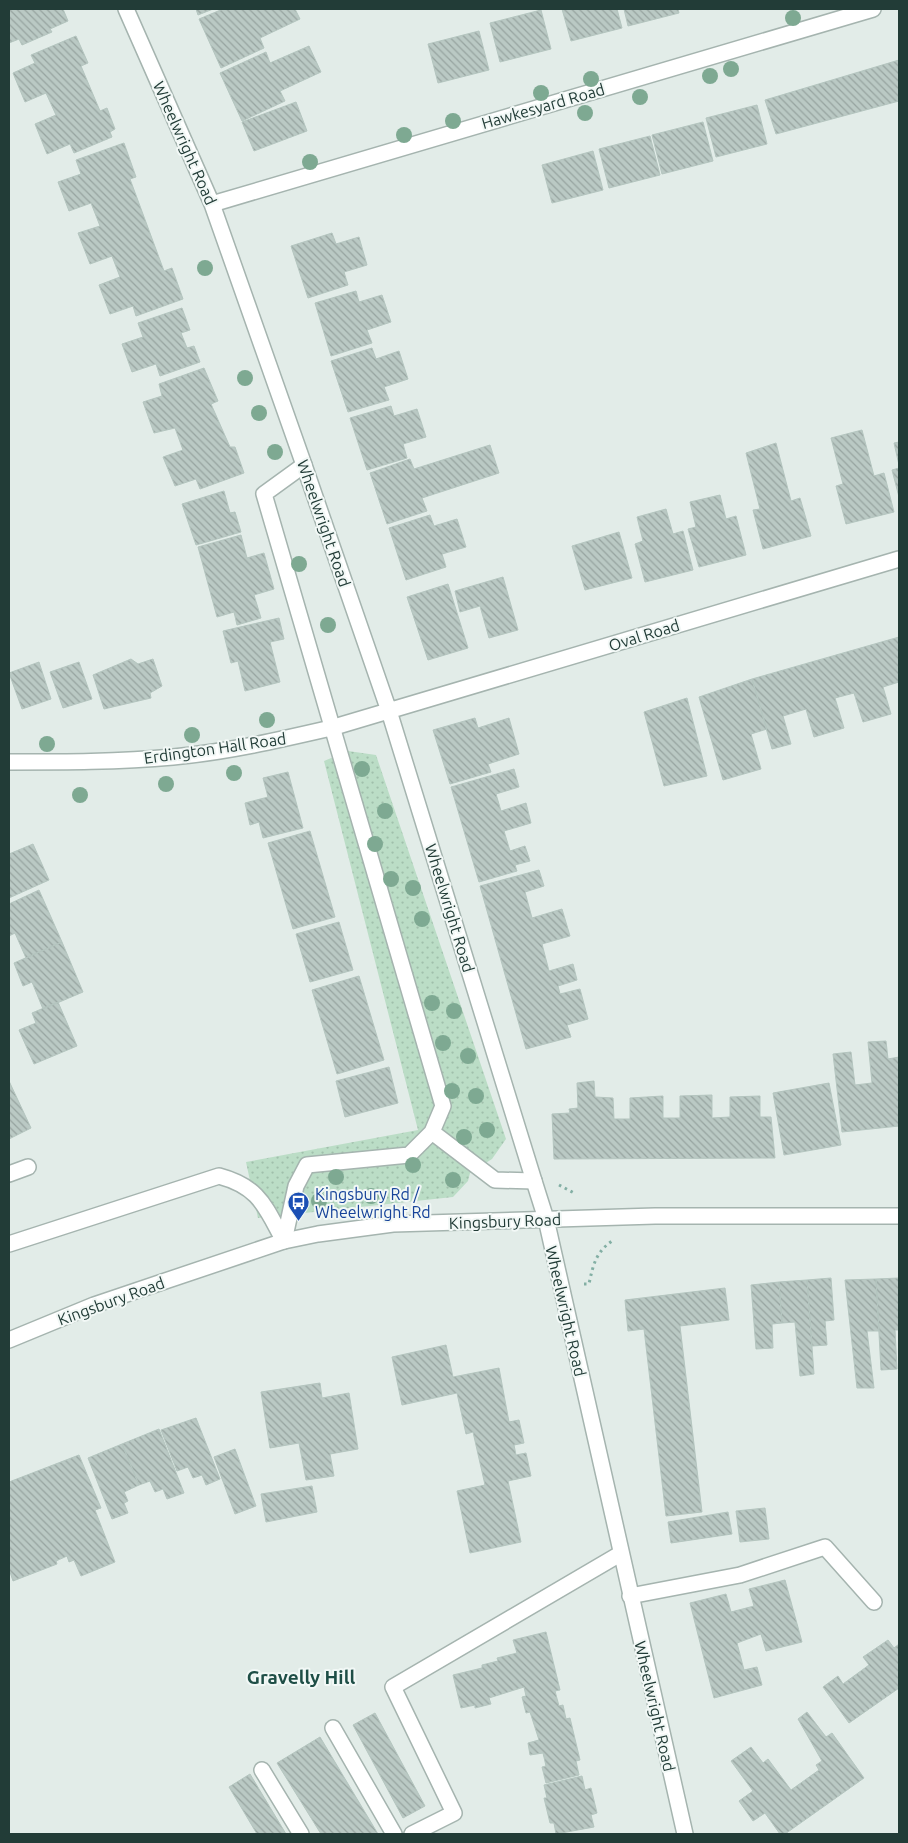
<svg xmlns="http://www.w3.org/2000/svg" width="908" height="1843" font-family="Ubuntu,sans-serif">
  <style>
    .grass { fill: url(#grass-dots) }
    .building { fill: url(#building-back-hatch); stroke: #b4c5bf }
    .lines { fill: none; stroke-linecap: round; stroke-linejoin: round }
    .service-casing { stroke: #a5b4af; stroke-width: 18 }
    .minor-casing { stroke: #a5b4af; stroke-width: 18 }
    .tertiary-casing { stroke: #a5b4af; stroke-width: 18 }
    .path { stroke: #83afa4; stroke-width: 3; stroke-dasharray: 2.5 4; stroke-linecap: butt }
    .service { stroke: #fff; stroke-width: 15 }
    .minor { stroke: #fff; stroke-width: 15 }
    .tertiary { stroke: #fff; stroke-width: 15 }
    .tree { fill: #7ea992 }
    .labels { text-anchor: middle; stroke-width: 4; stroke-linejoin: round; paint-order: stroke }
    .street-label { font-size: 16px; fill: #223c37; stroke: #f2f8f6 }
    .transit-label { font-size: 16px; fill: #164399; stroke: #f2f8f6; text-anchor: start }
    .quarter-label { font-size: 19px; font-weight: bold; fill: #1e4e46; stroke: #f2f8f6 }
  </style>
  <defs>
    <pattern id="grass-dots" width="8" height="8" patternUnits="userSpaceOnUse" patternTransform="scale(1.25)"><rect width="8" height="8" fill="#bbddc6"/><path d="M2 2h.1M6 6h.1" fill="none" stroke="#a0bfab" stroke-width="1.8" stroke-linecap="round"/></pattern>
    <pattern id="building-back-hatch" width="6" height="6" patternUnits="userSpaceOnUse" patternTransform="scale(1.25)"><rect width="6" height="6" fill="#bac9c4"/><path d="M-1 5l2 2M0 0l6 6M5-1l2 2" fill="none" stroke="#97a4a0"/></pattern>
  </defs>
  <rect width="100%" height="100%" fill="#e2ece8"/>
  <!-- grass -->
  <path class="grass" d="M348,751L376,755L506,1139L492,1159L470,1173L468,1181L453,1197L258,1218L246,1162L418,1130L324,761Z"/>
  <!-- building -->
  <path class="building" d="M9,9H63L68,21L50,29L52,32L22,45L19,39L9,43Z
    M196,9H213L198,15Z
    M223,9H295L300,19L260,38L264,48L221,68L199,19Z
    M562,9H617L622,28L571,41Z
    M624,9H678L679,13L628,26Z
    M541,10L551,49L500,62L490,23Z
    M479,31L489,70L438,83L428,44Z
    M76,36L88,63L81,66L100,111L107,108L115,129L110,132L112,137L74,153L70,144L47,154L35,124L56,115L46,93L25,102L13,73L35,63L31,55Z
    M309,46L321,72L280,91L285,101L242,121L220,73L266,52L270,63Z
    M899,60V101L776,134L765,100Z
    M296,102L307,131L254,151L242,122Z
    M757,105L767,144L716,157L706,118Z
    M703,122L713,161L662,174L652,135Z
    M650,136L660,175L609,188L599,149Z
    M124,143L136,177L130,179L164,271L172,268L183,299L136,316L133,306L110,314L99,285L120,277L112,256L90,264L78,233L100,226L91,203L69,211L58,182L81,174L76,160Z
    M593,151L603,190L552,203L542,165Z
    M332,233L336,244L359,237L367,265L344,272L348,285L308,298L291,246Z
    M356,291L359,302L382,295L391,322L367,330L372,343L331,356L315,303Z
    M182,308L190,330L181,333L187,348L194,346L200,362L160,376L156,364L132,372L122,344L143,337L138,323Z
    M372,348L376,359L399,351L408,379L384,387L389,400L348,412L331,361Z
    M204,368L218,401L211,404L230,447H235L244,473L200,489L196,479L175,486L163,457L183,450L175,428L154,433L143,402L162,396L159,384Z
    M391,406L394,416L417,409L426,437L403,444L407,458L367,470L350,418Z
    M862,430L874,476L884,473L894,512L846,524L836,486L843,484L831,438Z
    M899,442V465L894,443Z
    M776,443L791,501L800,498L811,536L763,549L753,510L760,509L746,453Z
    M490,445L499,473L422,498L427,511L387,524L370,473L410,459L414,469Z
    M899,468V497L892,470Z
    M224,491L230,513L235,512L241,532L196,545L182,504Z
    M720,495L726,519L736,516L746,555L699,567L688,529L696,527L690,502Z
    M666,509L673,534L683,531L693,570L645,582L635,544L643,541L637,517Z
    M430,515L434,526L457,519L466,547L442,554L446,567L406,580L389,528Z
    M619,532L632,578L585,590L572,546Z
    M241,535L247,558L264,553L274,589L254,595L261,618L237,625L234,612L217,617L198,547Z
    M503,577L518,630L489,638L480,606L460,612L455,591Z
    M448,584L468,648L428,660L407,597Z
    M279,618L284,639L270,642L280,682L245,691L238,661L231,663L223,631Z
    M899,637V682L883,687L891,714L863,722L854,693L835,698L844,728L814,737L806,709L783,716L791,744L772,749L752,679Z
    M131,659L138,664L153,659L162,686L150,693L151,698L104,709L93,675Z
    M39,662L51,699L22,709L9,673Z
    M79,662L92,699L63,708L50,672Z
    M752,679L767,729L751,734L761,769L723,780L699,697Z
    M687,698L707,776L664,786L644,712Z
    M475,718L478,728L509,718L519,754L488,764L491,772L450,784L433,730Z
    M514,769L519,787L496,794L501,811L526,803L531,823L504,831L510,851L525,846L530,861L515,865L517,871L479,882L451,787Z
    M288,772L303,828L263,838L259,822L250,825L245,803L268,797L263,778Z
    M310,831L335,917L293,929L268,843Z
    M33,844L49,880L9,898V854Z
    M539,870L544,886L525,892L532,918L562,909L570,936L542,944L549,971L573,964L577,980L558,986L560,994L580,989L588,1019L567,1025L571,1037L526,1049L480,886Z
    M39,890L62,942L26,958L15,933L9,936V904Z
    M339,922L353,970L310,982L296,934Z
    M62,942L83,992L43,1009L32,982L23,986L14,963Z
    M359,976L384,1060L337,1074L312,990Z
    M58,1002L77,1046L34,1064L19,1030L36,1023L32,1013Z
    M886,1041L888,1059L899,1057V1126L842,1132L833,1054L851,1052L855,1085L872,1083L868,1042Z
    M389,1067L398,1103L345,1117L336,1081Z
    M9,1081L31,1128L9,1139Z
    M594,1081L595,1097L613,1098L614,1119H630V1098L663,1096V1118H680V1096L712,1095V1118L730,1117V1097L760,1096V1117H771L775,1158L554,1159L552,1114L570,1113L569,1109L578,1108L577,1083Z
    M829,1083L841,1145L784,1155L773,1093Z
    M831,1278L834,1320L825,1321L827,1345L812,1346L807,1280Z
    M899,1278V1330H895L897,1369L881,1370L876,1279Z
    M876,1279L879,1331H867L874,1388H857L845,1280Z
    M807,1280L814,1374L800,1376L795,1322L782,1323L779,1282Z
    M779,1282L782,1323L772,1324L773,1348L756,1349L751,1285Z
    M725,1288L729,1320L680,1326L702,1512L666,1516L644,1329L628,1331L625,1300Z
    M446,1345L453,1377L499,1368L509,1422L519,1420L524,1443L514,1445L516,1455L526,1453L531,1476L508,1481L521,1542L470,1553L457,1491L485,1485L473,1432L466,1434L457,1393L402,1405L392,1357Z
    M320,1383L322,1398L349,1393L358,1449L330,1454L334,1476L306,1480L299,1443L270,1448L261,1392Z
    M196,1418L220,1479L206,1485L202,1475L193,1478L188,1467L177,1471L161,1430Z
    M159,1429L184,1493L167,1499L163,1489L155,1492L150,1481L139,1485L122,1444Z
    M122,1444L139,1485L124,1492L128,1501L124,1503L128,1513L112,1519L88,1458Z
    M235,1449L256,1506L235,1514L214,1457Z
    M79,1455L101,1508L95,1510L115,1562L81,1576L74,1560L69,1562L67,1556L56,1561L57,1564L13,1581L9,1569V1482Z
    M312,1486L317,1512L266,1522L261,1494Z
    M765,1508L769,1539L740,1542L736,1511Z
    M728,1512L732,1534L671,1543L668,1522Z
    M785,1580L802,1642L766,1651L761,1634L737,1643L744,1670L757,1667L762,1685L714,1698L690,1603L726,1594L731,1612L754,1606L749,1589Z
    M546,1632L560,1690L555,1691L559,1706L563,1705L566,1719L570,1718L580,1760L576,1761L579,1775L546,1783L542,1767L546,1766L543,1753L530,1755L528,1743L539,1740L530,1712L526,1713L522,1697L526,1696L524,1687L489,1698L491,1704L475,1708V1705L461,1708L453,1675L482,1668V1665L498,1661L497,1658L517,1653L513,1640Z
    M888,1640L894,1648L899,1644V1688L849,1723L823,1687L838,1676L843,1684L869,1665L863,1657Z
    M807,1712L826,1737L832,1733L864,1778L785,1834H780L765,1813L753,1821L739,1801L753,1791L731,1761L751,1747L763,1763L768,1759L791,1790L819,1770L816,1765L822,1761L798,1719Z
    M375,1713L425,1806L403,1818L353,1725Z
    M320,1737L378,1834H321L277,1763Z
    M250,1774L286,1834H257L229,1787Z
    M582,1776L585,1790L591,1788L597,1813L591,1815L594,1827L556,1834L554,1823H550L544,1798H547L544,1785Z"/>
  <g class="lines">
    <defs>
      <path id="service" d="M432,1132L495,1180L534,1181
        M9,1174L28,1167
        M284,1241L296,1186L307,1165L409,1155L432,1132L443,1106L264,494L304,465
        M9,1244L219,1176C260,1187 265,1207 284,1241
        M630,1596L740,1575L825,1547L874,1602
        M333,1728L394,1834
        M262,1770L301,1834
        M412,1834L454,1813L393,1687L620,1554"/>
      <path id="minor" d="M126,9L212,204L304,465L389,711L534,1181L546,1219L685,1834
        M212,204L873,9
        M9,762C64,762 118,762 173,757C227,752 279,740 331,728L899,559"/>
      <path id="tertiary" d="M9,1340L94,1305L284,1241L318,1234L393,1224L655,1216H899"/>
    </defs>
    <!-- service casing -->
    <use href="#service" class="service-casing"/>
    <!-- minor casing -->
    <use href="#minor" class="minor-casing"/>
    <!-- tertiary casing -->
    <use href="#tertiary" class="tertiary-casing"/>
    <!-- path -->
    <path class="path" d="M559,1185L576,1194
      M584,1284H589C593,1265 596,1252 612,1241"/>
    <!-- service -->
    <use href="#service" class="service"/>
    <!-- minor -->
    <use href="#minor" class="minor"/>
    <!-- tertiary -->
    <use href="#tertiary" class="tertiary"/>
  </g>
  <!-- trees -->
  <g class="tree">
    <circle cx="793" cy="18" r="8"/>
    <circle cx="731" cy="69" r="8"/>
    <circle cx="710" cy="76" r="8"/>
    <circle cx="591" cy="79" r="8"/>
    <circle cx="541" cy="93" r="8"/>
    <circle cx="640" cy="97" r="8"/>
    <circle cx="585" cy="113" r="8"/>
    <circle cx="453" cy="121" r="8"/>
    <circle cx="404" cy="135" r="8"/>
    <circle cx="310" cy="162" r="8"/>
    <circle cx="205" cy="268" r="8"/>
    <circle cx="245" cy="378" r="8"/>
    <circle cx="259" cy="413" r="8"/>
    <circle cx="275" cy="452" r="8"/>
    <circle cx="299" cy="564" r="8"/>
    <circle cx="328" cy="625" r="8"/>
    <circle cx="267" cy="720" r="8"/>
    <circle cx="192" cy="735" r="8"/>
    <circle cx="47" cy="744" r="8"/>
    <circle cx="362" cy="769" r="8"/>
    <circle cx="234" cy="773" r="8"/>
    <circle cx="166" cy="784" r="8"/>
    <circle cx="80" cy="795" r="8"/>
    <circle cx="385" cy="811" r="8"/>
    <circle cx="375" cy="844" r="8"/>
    <circle cx="391" cy="879" r="8"/>
    <circle cx="413" cy="888" r="8"/>
    <circle cx="422" cy="919" r="8"/>
    <circle cx="432" cy="1003" r="8"/>
    <circle cx="454" cy="1011" r="8"/>
    <circle cx="443" cy="1043" r="8"/>
    <circle cx="468" cy="1056" r="8"/>
    <circle cx="452" cy="1091" r="8"/>
    <circle cx="476" cy="1096" r="8"/>
    <circle cx="487" cy="1130" r="8"/>
    <circle cx="464" cy="1137" r="8"/>
    <circle cx="413" cy="1165" r="8"/>
    <circle cx="336" cy="1177" r="8"/>
    <circle cx="453" cy="1180" r="8"/>
    <circle cx="371" cy="1196" r="8"/>
    <circle cx="319" cy="1201" r="8"/>
  </g>
  <!-- icons -->
  <defs>
    <symbol id="bus-pin" viewBox="-11 -11 22 30"><path d="M0 17L-7.5 6A9.5 9.5 0 1 1 7.5 6Z" fill="#1a4fb4" stroke="#f2f8f6"/><path d="M-5-6H5V4H4V6H2V4H-2V6H-4V4H-5ZM-3.5-4V0h7V-4ZM-3.5 1.2v1.5H-2V1.2ZM2 1.2v1.5H3.5V1.2Z" fill="#fff"/></symbol>
  </defs>
  <g fill-rule="evenodd">
    <use href="#bus-pin" x="286" y="1190" width="25" height="34"/>
  </g>
  <g class="labels">
    <!-- street labels -->
    <g class="street-label">
      <text transform="translate(543 106) rotate(-16)" y="6">Hawkesyard Road</text>
      <text transform="translate(185 143) rotate(66)" y="6">Wheelwright Road</text>
      <text transform="translate(324 523) rotate(71)" y="6">Wheelwright Road</text>
      <text transform="translate(644 635) rotate(-17)" y="6">Oval Road</text>
      <text transform="translate(215 748) rotate(-8)" y="6">Erdington Hall Road</text>
      <text transform="translate(450 908) rotate(73)" y="6">Wheelwright Road</text>
      <text transform="translate(505 1221) rotate(-2)" y="6">Kingsbury Road</text>
      <text transform="translate(111 1301) rotate(-20)" y="6">Kingsbury Road</text>
      <text transform="translate(566 1311) rotate(77)" y="6">Wheelwright Road</text>
      <text transform="translate(655 1706) rotate(77)" y="6">Wheelwright Road</text>
    </g>
    <!-- transit labels -->
    <g class="transit-label">
      <text x="315" y="1200">Kingsbury Rd /<tspan x="315" dy="18">Wheelwright Rd</tspan></text>
    </g>
    <!-- quarter labels -->
    <g class="quarter-label">
      <text x="301" y="1684">Gravelly Hill</text>
    </g>
  </g>
  <!-- border -->
  <rect width="908" height="1843" fill="none" stroke="#223c37" stroke-width="20"/>
</svg>
